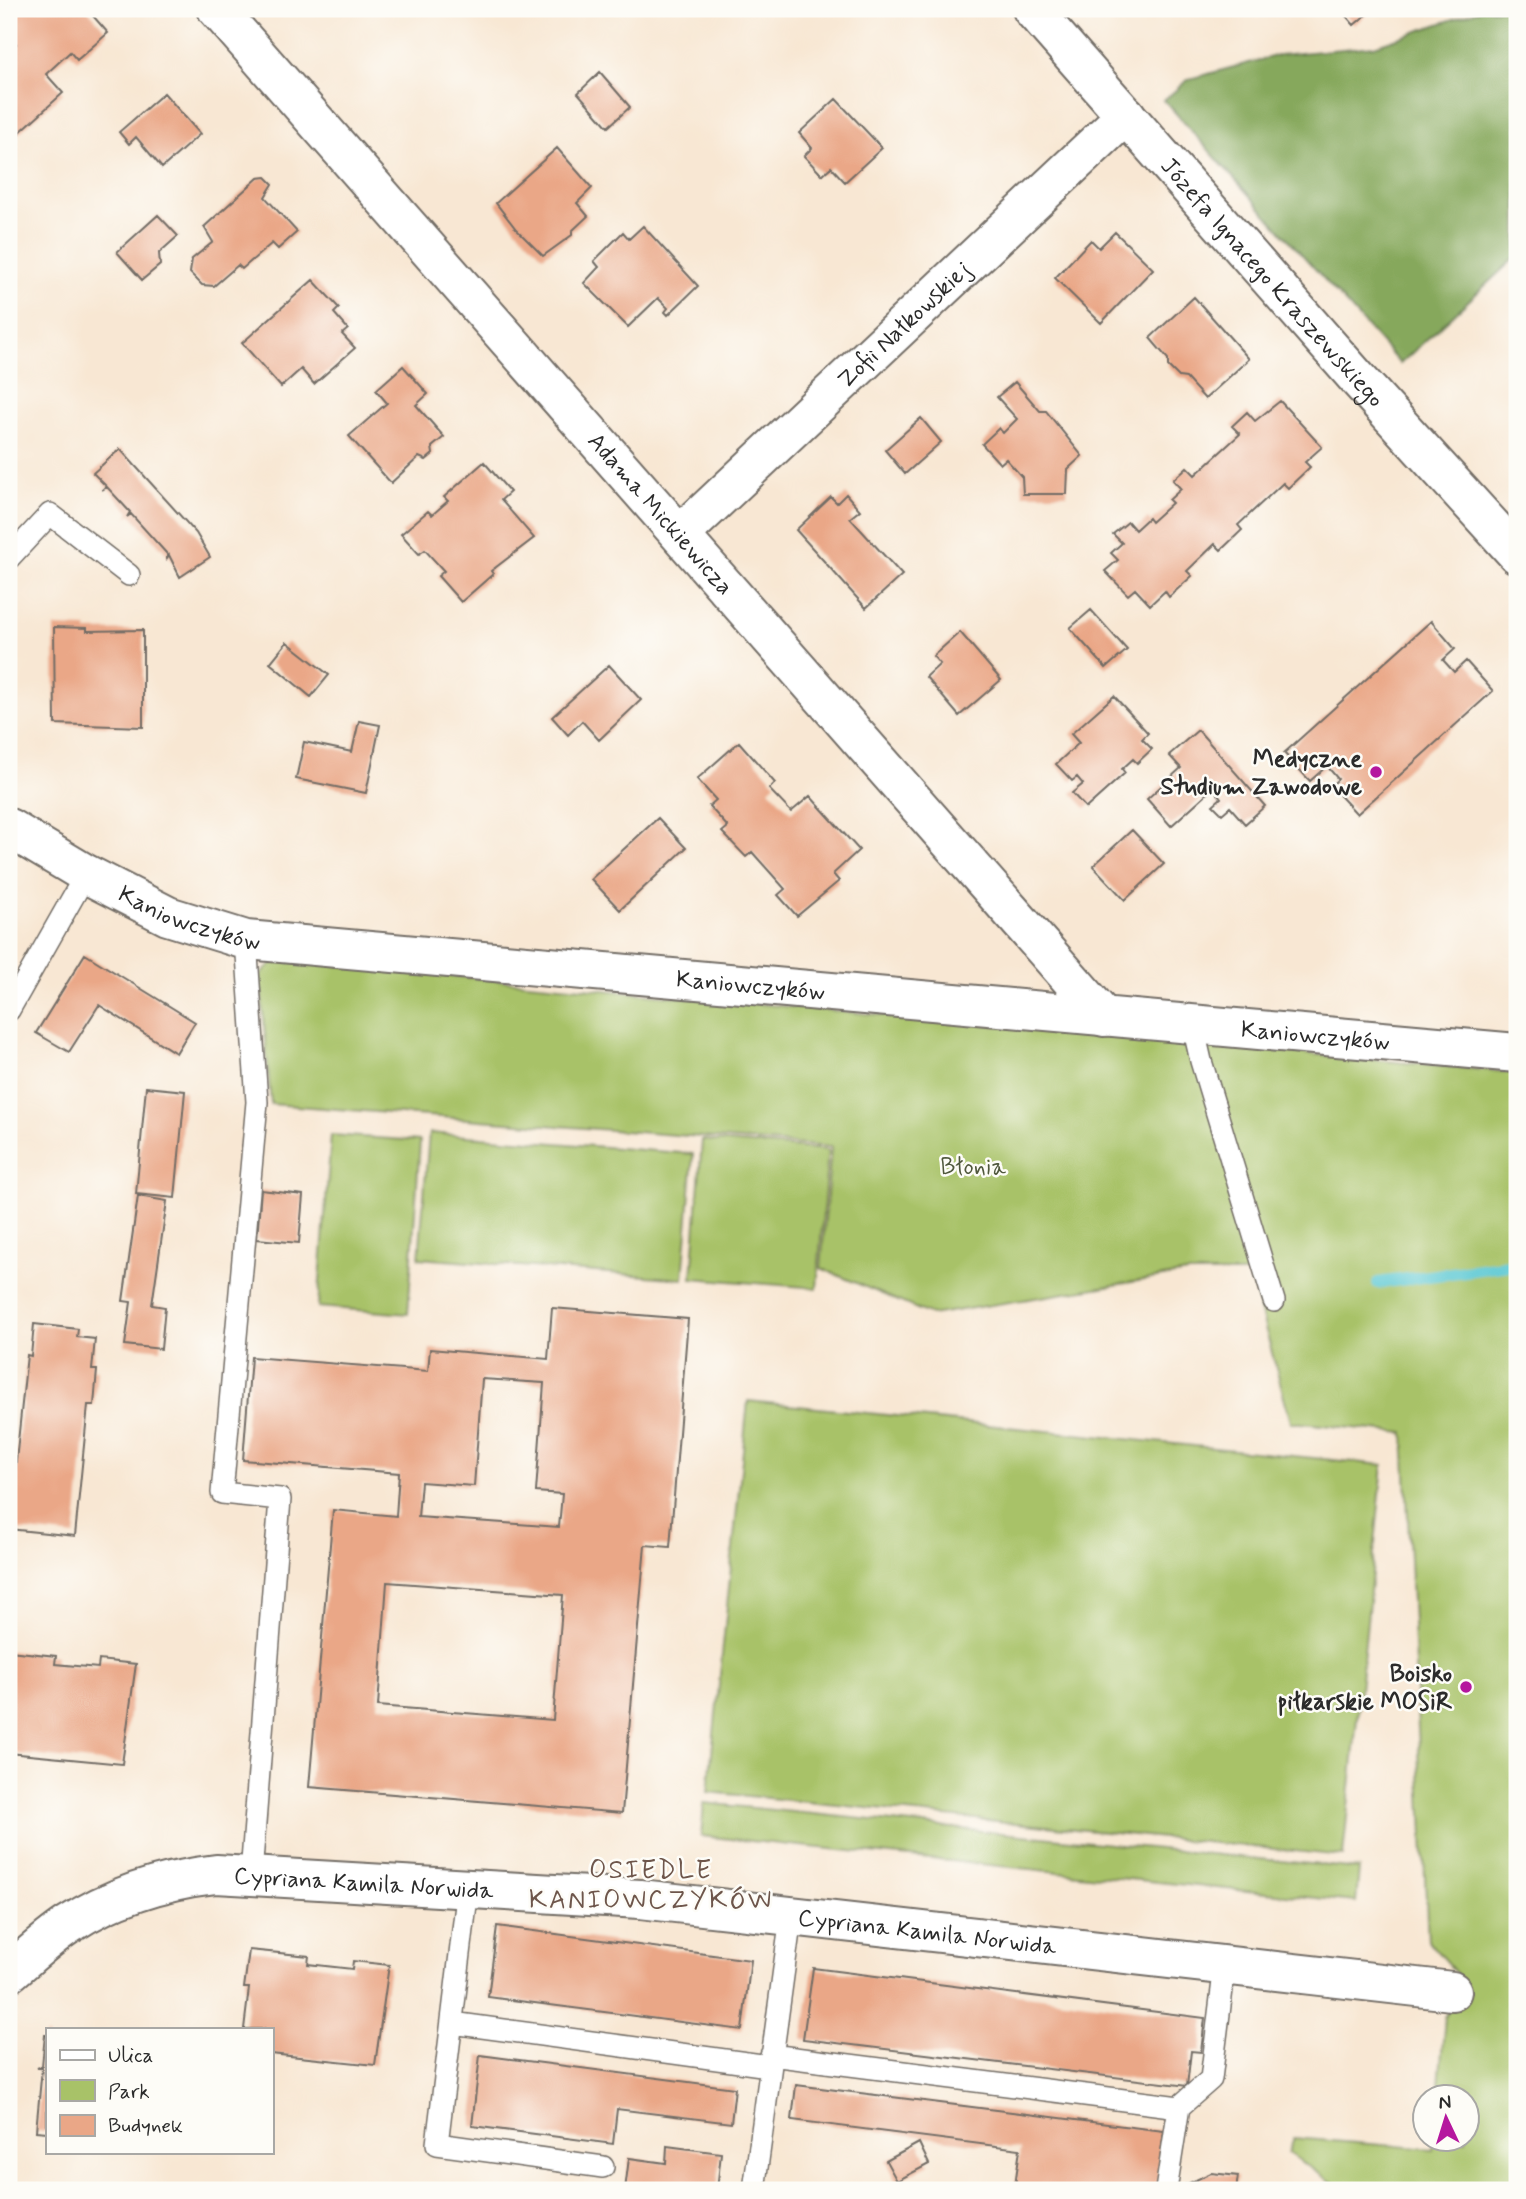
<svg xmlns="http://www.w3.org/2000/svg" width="1526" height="2199" font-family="Mynerve,sans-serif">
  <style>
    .green { fill: #a8c268; stroke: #6a764a; stroke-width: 2 }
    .forest { fill: #86a85c; stroke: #586a44; stroke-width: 2 }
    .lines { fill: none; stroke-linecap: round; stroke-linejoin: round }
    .stream { stroke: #5dc9d4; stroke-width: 12 }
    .building { fill: #eaa787; fill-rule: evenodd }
    .lane-casing { stroke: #736d66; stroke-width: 24 }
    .street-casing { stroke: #736d66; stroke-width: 42 }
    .lane { stroke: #fff; stroke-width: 21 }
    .street { stroke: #fff; stroke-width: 38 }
    .poi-dot { fill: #b5179e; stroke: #fdfcf7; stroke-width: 2.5 }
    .labels { text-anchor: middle; stroke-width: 5; stroke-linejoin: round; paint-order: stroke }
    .street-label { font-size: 24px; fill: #2b2b2b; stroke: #fdfcf7 }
    .poi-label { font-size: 24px; font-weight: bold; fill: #2b2b2b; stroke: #fdfcf7; text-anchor: end }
    .park-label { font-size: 24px; fill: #50583d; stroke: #fdfcf7 }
    .neighbourhood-label { font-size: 26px; letter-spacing: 2px; fill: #6e564b; stroke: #fdfcf7 }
  </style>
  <rect width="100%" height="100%" fill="#fdfcf7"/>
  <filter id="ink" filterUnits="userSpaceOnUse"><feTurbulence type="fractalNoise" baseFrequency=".0143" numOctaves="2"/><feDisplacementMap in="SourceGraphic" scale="14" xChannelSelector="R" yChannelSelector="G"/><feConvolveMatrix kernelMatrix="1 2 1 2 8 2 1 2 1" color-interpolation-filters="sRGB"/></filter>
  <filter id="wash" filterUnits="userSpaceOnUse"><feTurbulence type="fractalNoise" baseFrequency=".00686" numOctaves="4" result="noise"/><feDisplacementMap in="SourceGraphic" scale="28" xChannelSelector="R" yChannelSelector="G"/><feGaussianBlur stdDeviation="1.57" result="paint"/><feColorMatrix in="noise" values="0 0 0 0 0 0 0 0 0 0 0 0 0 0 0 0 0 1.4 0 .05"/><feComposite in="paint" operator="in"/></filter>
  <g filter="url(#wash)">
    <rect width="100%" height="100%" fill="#f8e7d3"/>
    <!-- green -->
    <path class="green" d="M276,960L1517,1073V2190H1344L1288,2153L1294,2138L1433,2149L1434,2140H1466V2098L1438,2097L1445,2017L1453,2004L1457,1974L1428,1941L1404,1433L1291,1422L1250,1273H1187L931,1315L821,1268L831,1147L271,1104L260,975Z
      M429,1133L693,1154L683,1279L419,1258Z
      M331,1135L420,1141L408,1314L318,1307Z
      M702,1140L828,1150L817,1288L692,1278Z
      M748,1401L1383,1465L1343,1856L708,1792Z
      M704,1803L1359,1869L1356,1902L701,1836Z"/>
    <!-- forest -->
    <path class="forest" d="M1483,9H1517V256L1400,364L1164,100L1189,79L1279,55L1374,46Z"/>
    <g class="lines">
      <!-- stream -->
      <path class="stream" d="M1378,1283L1517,1264"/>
    </g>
    <g id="blocks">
      <!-- building -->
      <path class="building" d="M9,9H87L108,33L77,60L70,52L46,74L63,93L9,142V50L16,44L9,36L15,30L9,23Z
        M1340,9H1373L1354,25Z
        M600,72L630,107L608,127L578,93Z
        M164,93L200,134L162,168L136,137L129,144L119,132Z
        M836,99L882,148L845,182L831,167L822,175L804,156L812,148L799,133Z
        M557,148L592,188L577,203L588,216L572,231V235L543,256L516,229L496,203Z
        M266,177L273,184L265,197L297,232L278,249L272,243L242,269L238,265L214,286L202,285L190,273L192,259L213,242L204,227L258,178Z
        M158,215L178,236L159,253L160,265L142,280L117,252Z
        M643,226L698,286L668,315L665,312L668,308L658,298L628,327L584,283L599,267L594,261L623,232L629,239Z
        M1115,232L1153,269L1101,323L1055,278L1091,240L1099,248Z
        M313,280L339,308L334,313L348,329L342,334L355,348L314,384L301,369L281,387L242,343Z
        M1194,297L1249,359L1205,399L1186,378L1179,377L1168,366V359L1150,338Z
        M403,366L428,394L416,405L444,437L432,447L433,454L426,460L419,457L391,483L349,436L387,403L376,390Z
        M1015,382L1040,411H1046L1082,456L1068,469L1067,494H1023L1022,477L1006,459L1000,464L982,444L999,428L1003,433L1017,419L997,397Z
        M1280,401L1322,447L1305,462L1310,467L1288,488L1283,483L1238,525L1242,530L1221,550L1215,544L1187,571L1192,576L1169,597L1165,591L1150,605L1135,589L1128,595L1105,571L1118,560L1111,553L1122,543L1113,534L1128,522L1135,530L1148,518L1151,522L1172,503L1169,500L1181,489L1173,480L1187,467L1195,475L1240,434L1232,426L1247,412L1255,421Z
        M921,418L941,442L905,474L885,450Z
        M120,449L196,533L210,557L180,577L169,555L167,558V554L131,514L127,517L130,512L107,487L102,490L106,486L93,473Z
        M484,462L510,492L501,500L534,538L491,571L493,574L461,602L438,576L444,571L425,550L419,554L401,534L428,511L432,515L448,501L444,497Z
        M846,494L860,510L850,518L902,575L866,608L796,530L831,497L837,503Z
        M1091,610L1127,650L1106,668L1070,628Z
        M1431,621L1455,649L1443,660L1454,672L1466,661L1493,691L1357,814L1331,786L1338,779L1327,766L1310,781L1284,753Z
        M54,627L87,628V631L143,630V727L55,724Z
        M960,632L1001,680L959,716L926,677L940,664L933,656Z
        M287,642L329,675L311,697L270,663Z
        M609,665L641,700L599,740L582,721L568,735L552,717Z
        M1114,696L1148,733L1142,739L1152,749L1137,763L1133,759L1122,769L1125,773L1086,808L1072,793L1083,784L1077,777L1072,781L1056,764L1079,743L1071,734Z
        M359,721L380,725L366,793L296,779L304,742L352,752Z
        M1198,730L1265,806L1245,824L1230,807L1222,814L1213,805L1221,798L1213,788L1171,826L1147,799L1181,768L1169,755Z
        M739,742L775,783L769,789L791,812L810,796L859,850L833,874L839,881L797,916L778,895L785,889L752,852L746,857L722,832L728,827L709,806L716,800L697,779Z
        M658,818L686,848L620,910L591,879Z
        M1132,830L1164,864L1125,900L1093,866Z
        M85,954L195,1022L176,1053L99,1005L69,1052L36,1033Z
        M146,1087L185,1091L175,1198L136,1194Z
        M261,1190L303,1195L299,1243L257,1239Z
        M138,1196L167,1201L152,1305L165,1307L161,1349L125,1345L131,1302L123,1301Z
        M552,1308L688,1319L670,1547L645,1545L622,1813L309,1787L333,1510L396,1516L399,1473L243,1460L251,1357L428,1371L430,1349L548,1359ZM482,1379L544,1383L536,1492L562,1494L559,1527L418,1517L421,1482L474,1486ZM387,1582L563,1595L553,1720L378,1706Z
        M34,1324L78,1329L77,1337L95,1339L92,1370H97L94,1405H88L75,1536L9,1529L27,1355L31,1356Z
        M9,1651L56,1656L55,1664L98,1668L99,1660L136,1664L122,1764L9,1753Z
        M497,1926L751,1960L742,2030L488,1997Z
        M249,1950L309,1956L308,1964L352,1969L353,1961L389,1965L375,2065L271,2054V2029H244L249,1988H244Z
        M813,1968L1205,2018L1201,2052L1191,2051L1187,2086L803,2039Z
        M45,2035H47V2132L36,2131L42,2068H37L42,2066Z
        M480,2055L735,2088L731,2123L617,2109L613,2144L472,2126Z
        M796,2085L1164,2131L1156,2190H1060L1015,2185L1020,2149L792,2120Z
        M919,2143L929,2164L897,2181L886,2161Z
        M667,2146L721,2153L717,2190H625L629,2158L666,2163Z
        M1211,2173L1238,2176L1236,2190H1174Z"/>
    </g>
  </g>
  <g filter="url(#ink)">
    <use href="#blocks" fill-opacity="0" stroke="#736d66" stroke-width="2"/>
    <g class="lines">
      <defs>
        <path id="lane" d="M9,558L50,514L129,575
          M246,940L257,1102L222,1493L280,1499L251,1875
          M9,1010L86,874
          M1193,1026L1201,1061L1274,1301
          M468,1888L437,2144L603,2167
          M452,2023L769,2066
          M771,2055L1179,2107
          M754,2190L791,1917
          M1166,2190L1179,2107L1211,2079L1225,1965"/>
        <g id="street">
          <path id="s1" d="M217,9L1104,1017"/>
          <path id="s2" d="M1032,9L1357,378L1517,554"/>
          <path id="s3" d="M681,534L1126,115"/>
          <path id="s4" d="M9,828L86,874L168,916L246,940L1517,1053"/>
          <path id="s5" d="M9,1973C28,1957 47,1939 68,1925C112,1896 164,1880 216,1874L640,1899L1452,1991"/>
        </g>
      </defs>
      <!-- lane casing -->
      <use href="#lane" class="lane-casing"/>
      <!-- street casing -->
      <use href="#street" class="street-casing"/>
      <!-- lane -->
      <use href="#lane" class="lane"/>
      <!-- street -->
      <use href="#street" class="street"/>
    </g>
  </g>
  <!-- markers -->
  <g class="poi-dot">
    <circle cx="1376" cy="772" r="7"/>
    <circle cx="1466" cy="1687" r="7"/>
  </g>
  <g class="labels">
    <!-- street labels -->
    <g class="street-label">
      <text dy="8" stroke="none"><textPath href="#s2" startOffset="364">Józefa Ignacego Kraszewskiego</textPath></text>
      <text dy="8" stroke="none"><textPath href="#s3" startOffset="306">Zofii Nałkowskiej</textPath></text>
      <text dy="8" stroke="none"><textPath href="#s1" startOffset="672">Adama Mickiewicza</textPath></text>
      <text dy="8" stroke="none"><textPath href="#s4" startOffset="203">Kaniowczyków</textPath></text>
      <text dy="8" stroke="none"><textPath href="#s4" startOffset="770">Kaniowczyków</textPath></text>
      <text dy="8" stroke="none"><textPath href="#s4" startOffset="1337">Kaniowczyków</textPath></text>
      <text dy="8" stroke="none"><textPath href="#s5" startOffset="382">Cypriana Kamila Norwida</textPath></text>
      <text dy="8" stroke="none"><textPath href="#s5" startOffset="948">Cypriana Kamila Norwida</textPath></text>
    </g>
    <!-- poi labels -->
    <g class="poi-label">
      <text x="1362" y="766">Medyczne<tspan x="1362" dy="28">Studium Zawodowe</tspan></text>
      <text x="1452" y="1681">Boisko<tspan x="1452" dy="28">piłkarskie MOSiR</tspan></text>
    </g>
    <!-- park labels -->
    <g class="park-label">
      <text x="973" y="1174">Błonia</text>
    </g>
    <!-- neighbourhood labels -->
    <g class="neighbourhood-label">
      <text x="651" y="1878">OSIEDLE<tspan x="651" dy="30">KANIOWCZYKÓW</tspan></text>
    </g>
  </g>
  <!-- margin -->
  <rect width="1526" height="2199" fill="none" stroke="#fdfcf7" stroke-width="35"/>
  <!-- legend -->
  <rect x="46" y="2028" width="228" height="126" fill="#fdfcf7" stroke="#a9a8a5" stroke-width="2"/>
  <rect x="60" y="2050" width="35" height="10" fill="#ffffff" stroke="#a9a8a5" stroke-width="2"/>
  <text x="108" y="2062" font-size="21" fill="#2b2b2b">Ulica</text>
  <rect x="60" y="2080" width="35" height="21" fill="#a8c268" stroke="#a9a8a5" stroke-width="2"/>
  <text x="108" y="2098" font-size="21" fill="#2b2b2b">Park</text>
  <rect x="60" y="2115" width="35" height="21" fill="#eaa787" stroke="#a9a8a5" stroke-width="2"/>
  <text x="108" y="2132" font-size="21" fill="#2b2b2b">Budynek</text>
  <!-- north arrow -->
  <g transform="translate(1446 2118) rotate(356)"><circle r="33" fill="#fdfcf7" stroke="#a9a8a5" stroke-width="2"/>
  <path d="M0-5L12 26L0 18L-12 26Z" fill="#b5179e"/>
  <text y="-10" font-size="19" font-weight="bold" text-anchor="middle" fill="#2b2b2b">N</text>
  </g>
</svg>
